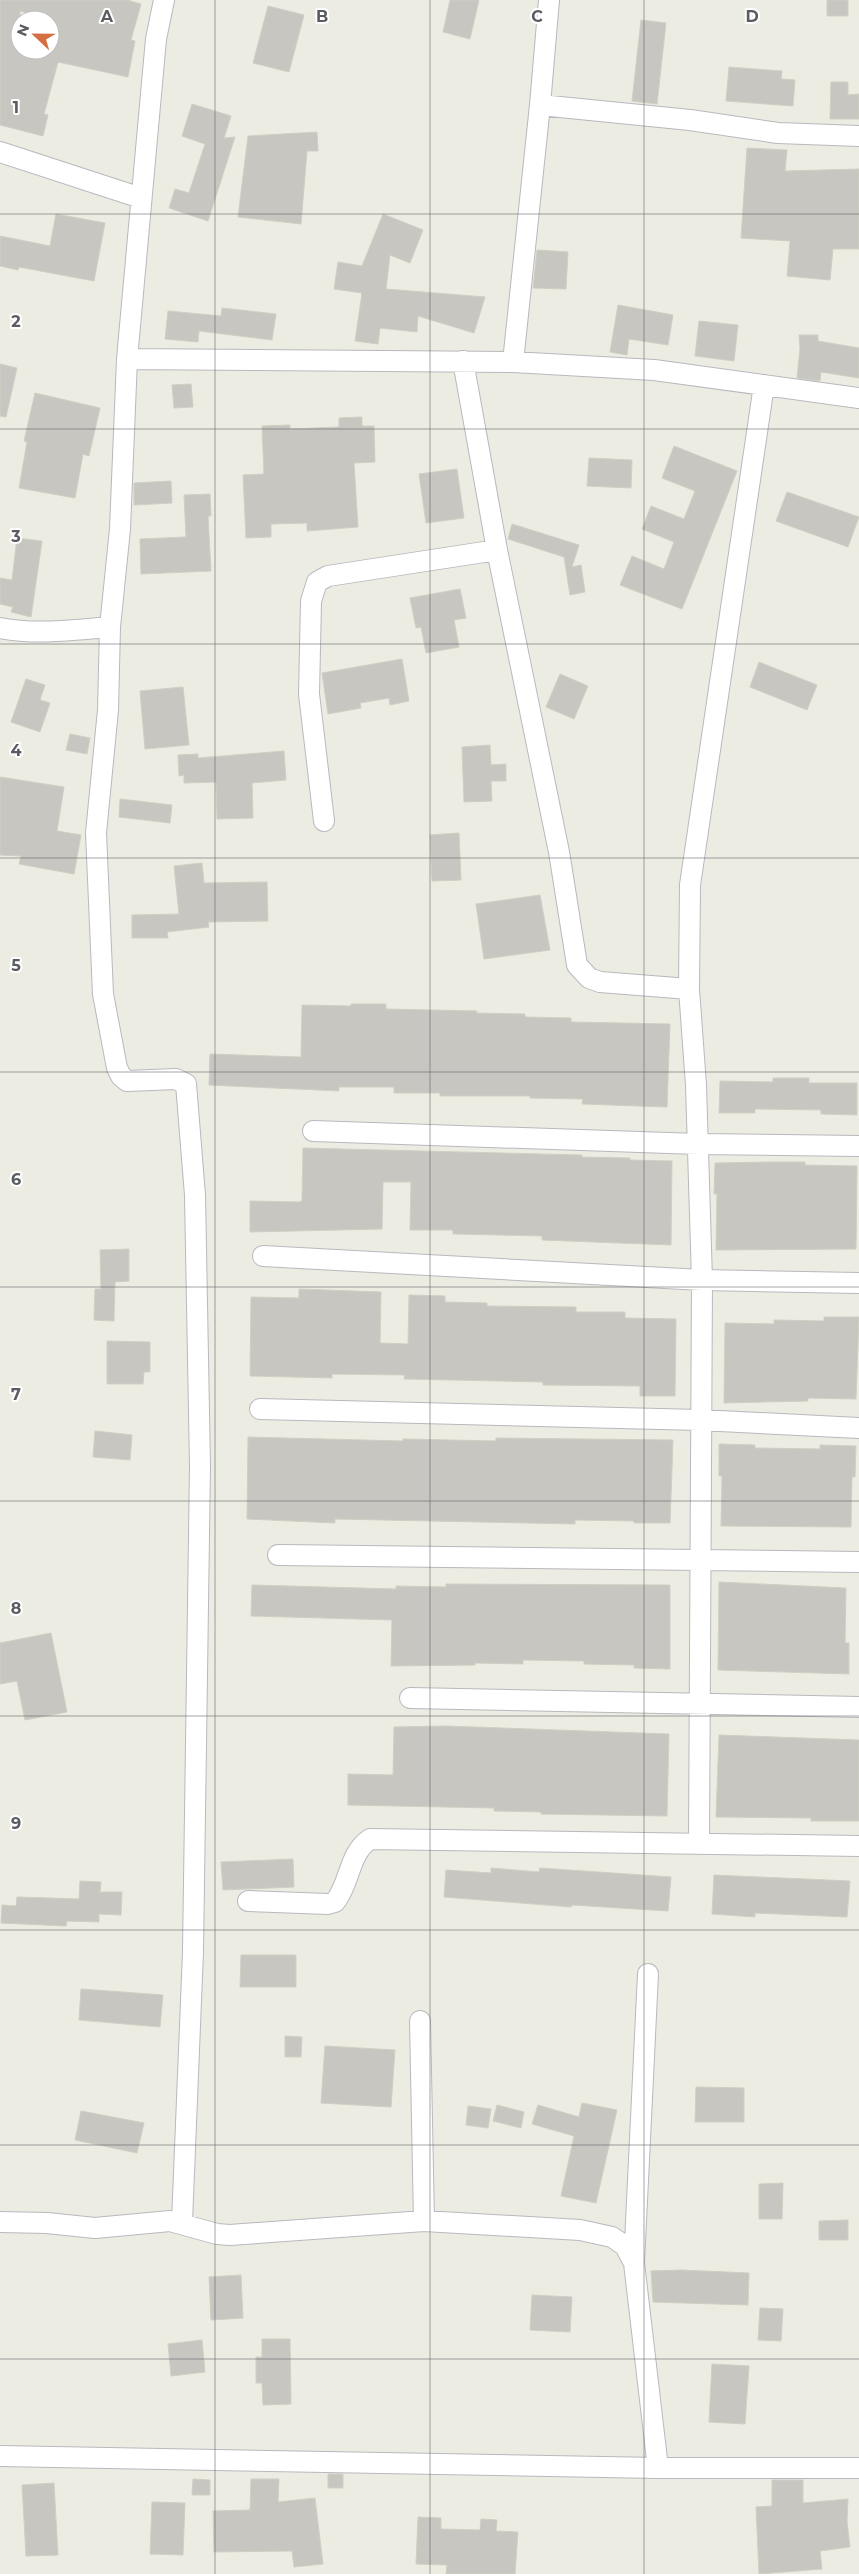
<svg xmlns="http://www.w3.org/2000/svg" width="859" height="2574" font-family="Montserrat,sans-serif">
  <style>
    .building { fill: #c7c6c0; stroke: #d0cfc2; fill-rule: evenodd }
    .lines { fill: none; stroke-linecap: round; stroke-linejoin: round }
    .minor-casing { stroke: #b8b9be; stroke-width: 22 }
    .minor { stroke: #fff; stroke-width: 20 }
    .grid { fill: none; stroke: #5b5c62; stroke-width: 1; stroke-opacity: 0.55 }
    .grid-label { font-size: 16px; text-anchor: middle; font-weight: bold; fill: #5b5c62; stroke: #fff; stroke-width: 4; stroke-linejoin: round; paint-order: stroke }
  </style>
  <rect width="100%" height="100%" fill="#ecece3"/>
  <!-- building -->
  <path class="building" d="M0,0H127L141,4L131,40L135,41L128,77L58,62L44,114L48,115L43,136L0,125ZM20,11L50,19V50H20Z
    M450,0H479L470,39L443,32Z
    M827,0H848V16H827Z
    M268,6L304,15L289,72L253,63Z
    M641,20L666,23L657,104L632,101Z
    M729,67L782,71L781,79L795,80L793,106L726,101Z
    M831,82H848V95L859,94V119H830Z
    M192,104L231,116L224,138L235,137L208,221L169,208L175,189L189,193L205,144L182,136Z
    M317,132L318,151H307L301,224L238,217L248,136Z
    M747,148L787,150L785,171L859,169V249H833L830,280L787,276L790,241L741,238Z
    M56,214L105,223L94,281L19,267L18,270L0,266V236L50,246Z
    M383,214L423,230L410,263L390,255L386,289L485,297L474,333L418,316L417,332L380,328L378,344L355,341L362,293L334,289L338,262L362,266Z
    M537,250L568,252L566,289L533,288Z
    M618,305L673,315L668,345L629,339L627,355L610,352Z
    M222,308L276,314L272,340L199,331L198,342L165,339L168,311L221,316Z
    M699,321L738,325L734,361L695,356Z
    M799,335H818V341L859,348V378L821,372L820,381L797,378L800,349Z
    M0,364L17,368L6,417L0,416Z
    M191,384L193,407L174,408L172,385Z
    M35,393L100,408L89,456L83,454L75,498L19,488L27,442L24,441Z
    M362,417V426H374L375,462L354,463L358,527L307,531V523L271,524V537L246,538L243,475L264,474L262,426L290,425V429L339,427V418Z
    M674,446L737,471L682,609L620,585L632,556L664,569L674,542L642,529L651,506L684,519L695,491L662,478Z
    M589,458L632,460L631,488L587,486Z
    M457,469L464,518L426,523L419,474Z
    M171,481L172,503L134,505V483Z
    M787,492L859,517L848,547L776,521Z
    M210,494L211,516H208L211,571L141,574L140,539L186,537L184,495Z
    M512,524L579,545L572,567L581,565L585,592L570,595L564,557L508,539Z
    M17,538L42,541L31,617L11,612L13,607L0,604V578L12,580Z
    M460,589L466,618L454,620L459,647L426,653L421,627L416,628L410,598Z
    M402,659L409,701L390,705L389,698L360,703L361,708L328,714L322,673Z
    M759,662L817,685L807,710L750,687Z
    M560,674L588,686L574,719L546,707Z
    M26,679L45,685L40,700L50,703L40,732L11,722Z
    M183,687L189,745L145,749L140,691Z
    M70,734L90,738L87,754L66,750Z
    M490,745L491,765L506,764V781H491L492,801L464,802L462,747Z
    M284,751L286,780L252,783L253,818L217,819L216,782L184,783V775L179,776L178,755L198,754V758Z
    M0,777L64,787L57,831L81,835L74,874L19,864L21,856L0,855Z
    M120,799L172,805L170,823L119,817Z
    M459,833L461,880L432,881L430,835Z
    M202,863L204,883L267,882L268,921L208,922L209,927L167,932L168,938H132V915L179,914L174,866Z
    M540,895L550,950L484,959L476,904Z
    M351,1004H386V1009L477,1011L476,1013L525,1014V1017L571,1018V1022L670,1024L667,1107L582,1104L583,1099L530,1098V1096H440V1093H394V1087H339V1091L209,1085L210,1054L301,1057L302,1005L351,1006Z
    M773,1078H809V1083H857V1115L821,1114V1110L755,1109V1113H719L720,1081L773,1082Z
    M303,1148L582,1155V1157L630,1158V1160L672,1161L671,1245L542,1240V1236L453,1234V1230H410L411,1182H383L382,1229L250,1232V1201L300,1202L302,1200Z
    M770,1162H805V1165L857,1166L856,1249L716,1250L717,1194H714L715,1163Z
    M129,1249V1281L115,1282L114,1321L94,1320L95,1289H101L100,1250Z
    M299,1289L381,1292L380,1343L408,1344L409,1295L445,1296V1302L487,1303V1306L576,1307V1312H625V1318L676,1319L675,1396H640V1386L543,1385V1382L404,1379L405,1375L332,1374V1378L250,1376L251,1297L299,1298Z
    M824,1317H859L856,1399L808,1398V1401L724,1403L725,1323L774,1324V1320L824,1321Z
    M107,1341L150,1342V1372H144L143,1384H107Z
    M95,1431L132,1435L130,1460L93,1457Z
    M248,1437L403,1441V1439L496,1441V1438L673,1440L670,1523H634V1521L575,1520V1524L335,1519V1523L247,1519Z
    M719,1444L755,1445V1448L820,1449V1445L856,1446L855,1477H852L851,1527L721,1526L722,1476H719Z
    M719,1582L846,1588L845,1643H849V1674L718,1670Z
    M446,1584L670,1585V1669L634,1668V1665L584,1664V1661L523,1660V1664L475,1663V1665L391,1666L392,1620L251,1616L252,1585L396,1589V1586L446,1587Z
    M51,1633L67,1712L25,1720L17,1681L0,1684V1643Z
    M447,1726L669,1734L667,1816L541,1814V1812L494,1811V1808L348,1805V1774L393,1775L394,1727Z
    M719,1735L859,1740V1821H811V1818L716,1817Z
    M293,1859L294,1887L223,1890L221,1862Z
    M491,1868L539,1872L540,1868L671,1877L668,1911L572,1905L571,1907L444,1897L446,1870L491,1873Z
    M714,1875L850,1881L847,1917L755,1913V1917L712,1914Z
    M80,1881L101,1882L100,1892H122L121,1915L99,1914V1922L67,1921L66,1926L1,1923L2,1905L16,1906L17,1897L79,1899Z
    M241,1955H296V1987H240Z
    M81,1989L163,1995L160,2027L79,2020Z
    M285,2036L302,2037L301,2057H285Z
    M325,2046L395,2050L391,2107L321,2103Z
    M696,2087L744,2088V2122H695Z
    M582,2103L617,2110L596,2203L561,2196L574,2136L532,2124L538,2105L579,2117Z
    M497,2105L524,2112L521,2128L493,2121Z
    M468,2106L491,2109L488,2128L466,2125Z
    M81,2111L144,2123L137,2153L75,2140Z
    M783,2183L782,2219H759V2184Z
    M848,2220V2240H819V2221Z
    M681,2270L749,2273L748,2305L653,2302L651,2271Z
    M241,2275L243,2318L211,2320L209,2277Z
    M532,2295L572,2297L570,2332L530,2330Z
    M760,2308L783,2309L781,2341L758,2340Z
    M262,2339H290L291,2404L263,2405L262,2383H256V2357H262Z
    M202,2340L205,2372L171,2376L168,2344Z
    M712,2364L749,2366L745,2424L709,2422Z
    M328,2474H343V2488H328Z
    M193,2479L210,2480V2495H192Z
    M251,2479H279L278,2502L315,2498L323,2564L294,2567L292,2551L214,2552L213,2511L250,2510Z
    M772,2480H803V2503L848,2499L847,2521L850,2547L820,2551L822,2569L759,2574L756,2507L772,2506Z
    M54,2483L58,2555L26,2556L22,2485Z
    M152,2502L185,2503L183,2555L150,2554Z
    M418,2517L441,2518V2529L480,2530L481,2519L497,2520L496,2531L518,2532L515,2574H446L447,2565L416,2564Z"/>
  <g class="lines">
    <defs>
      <path id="minor" d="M164,0L156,39L127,359L120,529L110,627L108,710L96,833L103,994L117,1068L121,1076L127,1081L176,1079L186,1084L195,1195L200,1466L193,1952L182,2222
        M540,105L690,120L778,133L859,136
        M0,152L141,198
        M127,359L513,362L654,370L859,398
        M463,361L497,550L559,852L577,965L589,978L600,982L689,989
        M513,362L540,105L549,0
        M0,628C37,635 73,630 110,627
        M324,821L309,694L311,601L317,582L328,576L497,550
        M313,1131L698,1144L859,1146
        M263,1256L702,1280L859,1283
        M260,1409L700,1420L859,1428
        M278,1555L859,1562
        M410,1698L859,1707
        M699,1844L702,1280L696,1085L689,989L690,885L764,385
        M248,1901L328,1904L335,1902C351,1882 348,1854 370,1839L859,1846
        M420,2021L424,2221
        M0,2222L47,2223L95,2228L170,2221L217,2234L230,2235L424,2221L580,2230L612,2237L625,2246L634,2263L658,2468
        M634,2263L648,1974
        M0,2456L658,2468H859"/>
    </defs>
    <!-- minor casing -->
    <use href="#minor" class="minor-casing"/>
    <!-- minor -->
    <use href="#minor" class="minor"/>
  </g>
  <!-- grid -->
  <path class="grid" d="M215,0V2574M430,0V2574M644,0V2574M0,214H859M0,429H859M0,644H859M0,858H859M0,1072H859M0,1287H859M0,1501H859M0,1716H859M0,1930H859M0,2145H859M0,2359H859"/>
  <g class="grid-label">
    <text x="107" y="22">A</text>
    <text x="322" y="22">B</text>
    <text x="537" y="22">C</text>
    <text x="752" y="22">D</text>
    <text x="16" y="113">1</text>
    <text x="16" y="327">2</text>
    <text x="16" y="542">3</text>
    <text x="16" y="756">4</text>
    <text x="16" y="971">5</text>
    <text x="16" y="1185">6</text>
    <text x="16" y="1400">7</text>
    <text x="16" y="1614">8</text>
    <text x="16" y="1829">9</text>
  </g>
  <!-- north arrow -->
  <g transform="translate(35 35) rotate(292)"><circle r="24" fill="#ffffff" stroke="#bdbec0"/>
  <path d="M0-4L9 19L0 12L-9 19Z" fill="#d47041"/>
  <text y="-8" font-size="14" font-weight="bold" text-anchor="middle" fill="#5b5c62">N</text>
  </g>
</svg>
